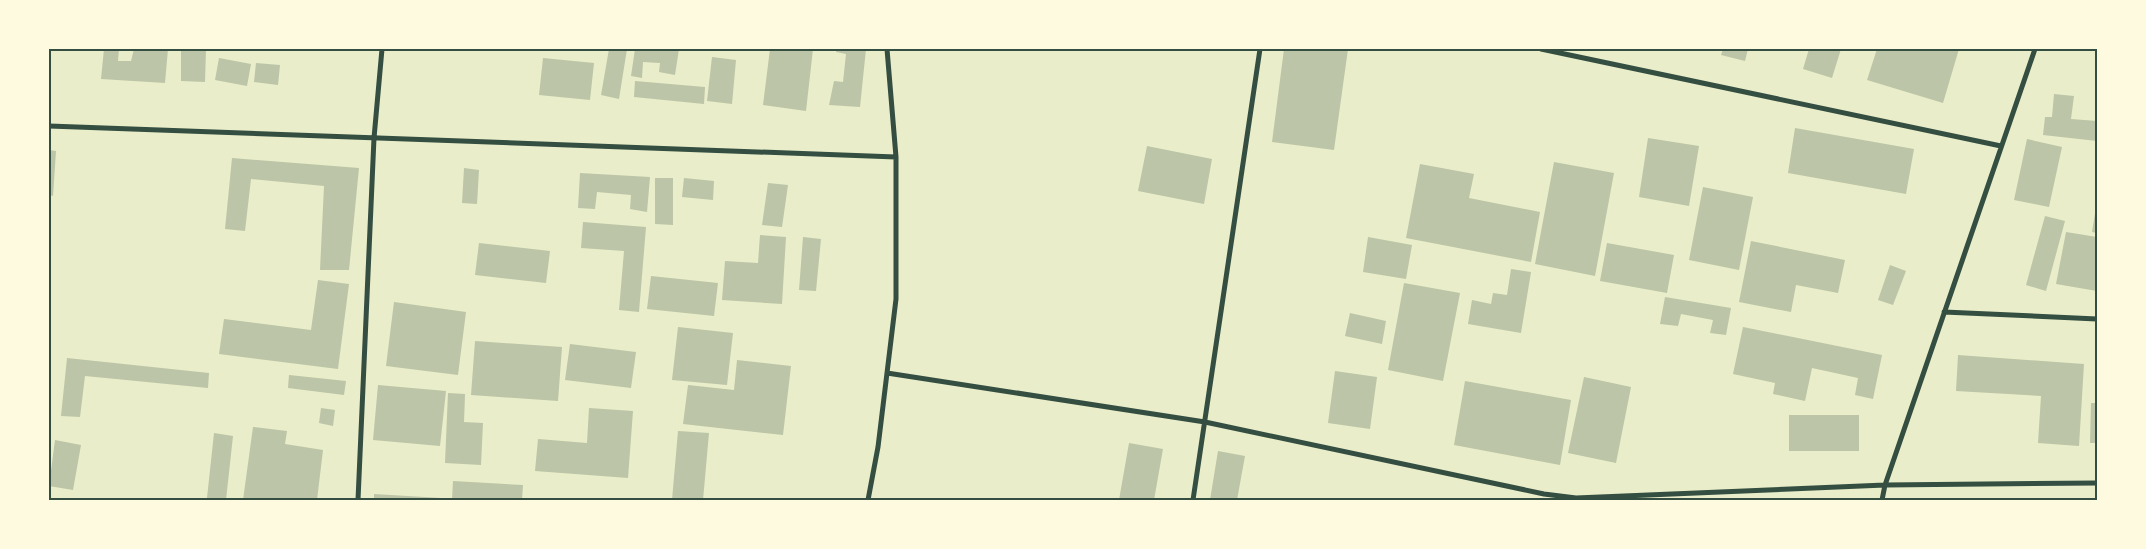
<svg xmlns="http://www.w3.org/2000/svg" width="2146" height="549" font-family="'Titillium Web',sans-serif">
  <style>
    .building { fill: #bcc5a7 }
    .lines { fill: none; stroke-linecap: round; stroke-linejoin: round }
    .minor { stroke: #344e41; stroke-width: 5 }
    .neatline { fill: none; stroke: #344e41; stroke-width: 2 }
  </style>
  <rect width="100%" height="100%" fill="#e9edc9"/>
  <!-- building -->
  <path class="building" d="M104,49H119L118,61H131L134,49H168L165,83L101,79Z
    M181,49H206L205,82L181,81Z
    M609,49H627L619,99L601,95Z
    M635,49H679L675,75L659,72L660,63L643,62L642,78L631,76Z
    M770,49H813L806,111L763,105Z
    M837,49H866L860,107L829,105L834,81L843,82L846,54L836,52Z
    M1284,49H1348L1334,150L1272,142Z
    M1723,49H1748L1745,61L1721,55Z
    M1809,49H1841L1832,78L1803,69Z
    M1877,49H1959L1943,103L1867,80Z
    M712,57L736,60L732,104L707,101Z
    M219,58L251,64L247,86L215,80Z
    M543,58L594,63L590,100L539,95Z
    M256,63L280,65L278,85L254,82Z
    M635,81L705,87L704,104L634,97Z
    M2054,94L2074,96L2071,119L2097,121V141L2043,135L2045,117H2052Z
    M1795,128L1914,149L1906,194L1788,173Z
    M1648,138L1699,146L1689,206L1639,197Z
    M2027,139L2062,147L2049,207L2014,200Z
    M1147,146L1212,159L1204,204L1138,191Z
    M49,150L56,151L53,196L49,195Z
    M232,158L359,168L349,270H320L324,186L251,179L245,231L225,229Z
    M1554,162L1614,173L1595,276L1535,264Z
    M1420,164L1474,174L1469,198L1540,212L1531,262L1406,238Z
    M464,168L479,170L477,204L462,203Z
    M580,173L650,177L647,212L630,209L631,195L597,192L595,209L578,208Z
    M655,178H673V225L655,224Z
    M684,178L714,181L713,200L682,197Z
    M768,183L788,185L782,227L762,225Z
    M1703,187L1753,197L1739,270L1689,260Z
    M2096,207H2097V233L2092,232Z
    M2045,216L2065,221L2046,291L2026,285Z
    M583,222L646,227L639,312L619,310L624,251L581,248Z
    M2066,232L2097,237V291L2056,284Z
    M760,235L786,237L782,304L722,300L725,261L758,263Z
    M803,237L821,239L816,291L799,290Z
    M1368,237L1412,245L1406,279L1363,272Z
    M1751,241L1845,260L1838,293L1796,285L1791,312L1739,302Z
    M479,243L550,251L546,283L475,275Z
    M1607,243L1674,255L1667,293L1600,281Z
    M1890,265L1906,271L1893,305L1878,300Z
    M1511,269L1531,272L1521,333L1468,324L1472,300L1491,304L1493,293L1507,295Z
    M651,276L718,283L714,316L647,309Z
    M318,280L349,284L338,369L219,354L224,319L311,330Z
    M1404,283L1460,293L1443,381L1388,370Z
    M1665,297L1731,308L1726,335L1710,333L1713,320L1681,314L1678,326L1660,324Z
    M394,302L466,312L458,375L386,366Z
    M1350,313L1386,321L1382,344L1345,336Z
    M678,327L733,333L727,385L672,380Z
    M1743,327L1882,355L1873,399L1855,395L1858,378L1812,368L1805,401L1773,394L1775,383L1733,374Z
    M475,341L562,347L558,401L471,395Z
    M570,344L636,352L631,388L565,380Z
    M1958,355L2084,364L2079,446L2038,443L2041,396L1956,391Z
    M67,358L209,373L208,388L85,376L80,417L61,416Z
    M737,360L791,366L783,435L683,424L688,385L734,390Z
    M1335,371L1377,377L1370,429L1328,423Z
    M289,375L346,381L344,395L288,388Z
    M1584,377L1631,387L1616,463L1568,453Z
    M1465,381L1571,400L1560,465L1454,445Z
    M378,385L446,391L440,446L373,440Z
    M448,393L465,394L464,422L483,423L481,465L445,463Z
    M2091,403H2097V443H2090Z
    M321,408L335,410L333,426L319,423Z
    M589,408L633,411L628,478L535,471L538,439L587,443Z
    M1789,415H1859V451H1789Z
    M253,427L287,431L285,444L323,450L317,500H243Z
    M678,431L709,433L703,500H672Z
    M214,433L233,436L226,500L207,498Z
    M55,440L81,445L73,490L49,486Z
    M1129,443L1163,449L1154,500H1119Z
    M1218,451L1245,456L1237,500H1210Z
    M453,481L523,485L522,500H452Z
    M374,494L441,498L440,500H374Z"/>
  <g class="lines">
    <!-- minor -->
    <path class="minor" d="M1541,49L2001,146
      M49,126L896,157
      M1944,312L2097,319
      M887,373L1205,422L1544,494L1576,498L1885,485L2097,483
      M358,500L374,138L382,49
      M868,500L878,447L896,299V157L887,49
      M1193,500L1260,49
      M1882,500L1885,485L2035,49"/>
  </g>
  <!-- border -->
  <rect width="2146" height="549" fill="none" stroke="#fefae0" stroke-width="100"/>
  <rect x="50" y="50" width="2046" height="449" class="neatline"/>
</svg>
